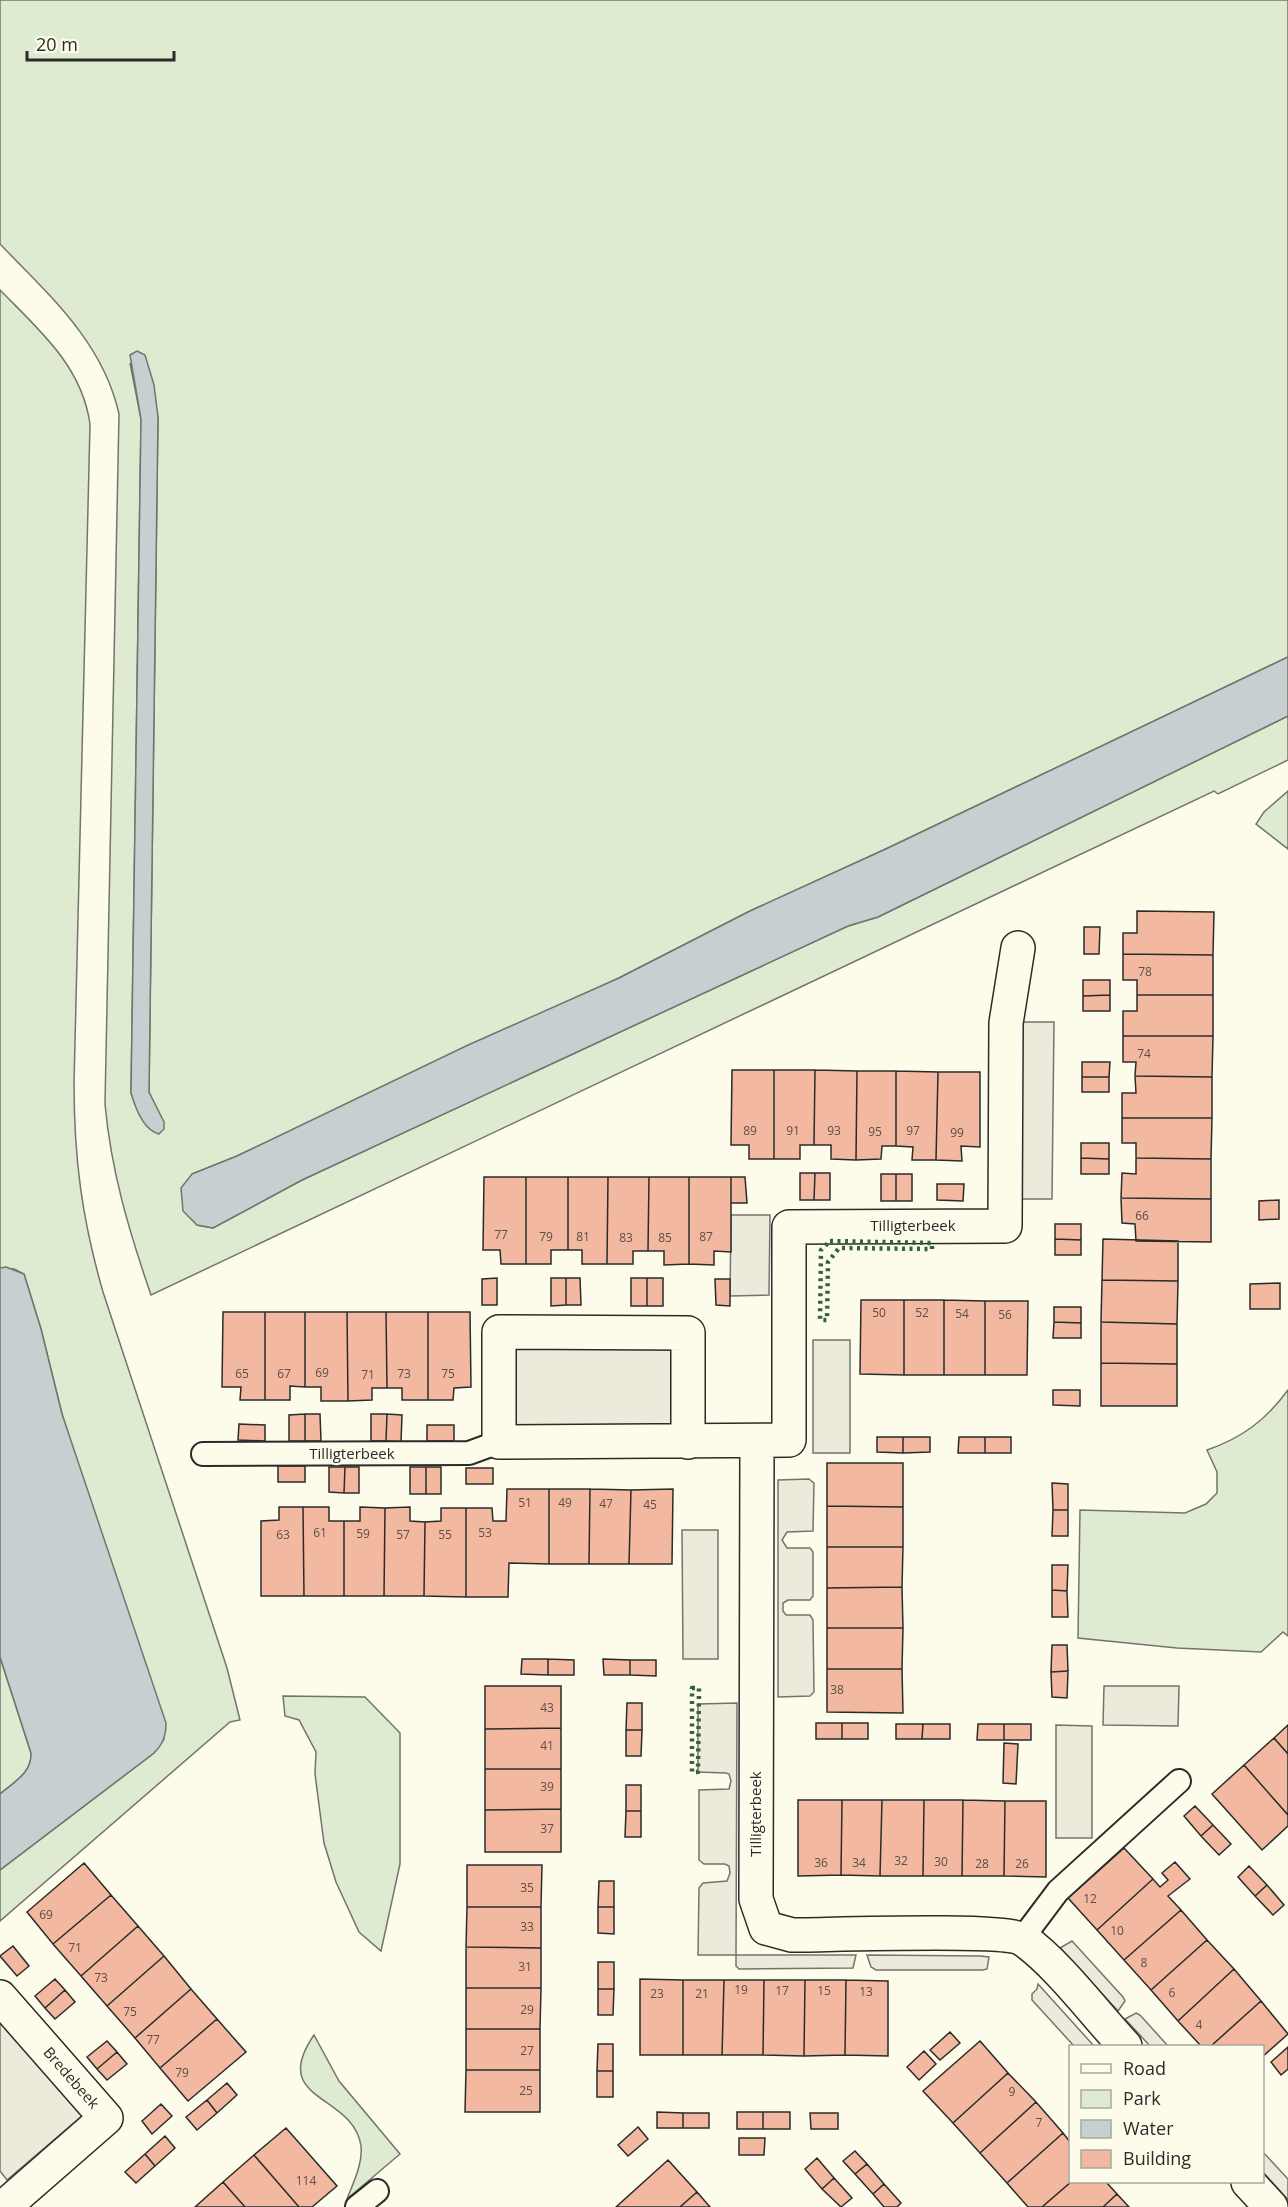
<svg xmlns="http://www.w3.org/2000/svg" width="1288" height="2207" font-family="'Open Sans',sans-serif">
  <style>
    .green { fill: #deebd1; stroke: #74746e; stroke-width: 1.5; fill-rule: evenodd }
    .parking { fill: #eceadb; stroke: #74746e; stroke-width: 1.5 }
    .water { fill: #c7d0d0; stroke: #74746e; stroke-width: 1.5 }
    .building { fill: #f2b8a0; stroke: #2b2b2b; stroke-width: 1.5 }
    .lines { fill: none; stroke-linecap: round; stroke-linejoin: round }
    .service-casing { stroke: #2b2b2b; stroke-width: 26 }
    .minor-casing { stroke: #2b2b2b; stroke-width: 36 }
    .service { stroke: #fdfbea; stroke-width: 22 }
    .minor { stroke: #fdfbea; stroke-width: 33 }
    .hedge { stroke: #34623c; stroke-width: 4.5; stroke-dasharray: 3 4.5; stroke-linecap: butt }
    .labels { text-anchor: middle; stroke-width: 4.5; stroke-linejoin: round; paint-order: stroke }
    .number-label { font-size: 12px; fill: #5d4e48 }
    .street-label { font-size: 15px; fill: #2b2b2b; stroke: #fdfbea }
  </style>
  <rect width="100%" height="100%" fill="#fdfbea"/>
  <!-- green -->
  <path class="green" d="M0,0H1288V657L888,848L750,911L619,978L237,1156L192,1174L197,1225L213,1228L302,1180L848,926L878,917L1288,716V760L1218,794L1214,791L151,1295C129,1231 111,1171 105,1104L119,414C103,342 49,295 0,244ZM130,363L158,417L149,1092L154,1106L141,1117L131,1093L141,419Z
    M0,290C39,330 82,366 90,424L74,1083C74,1159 82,1219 103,1292L227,1668L240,1720L230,1722L0,1921V1870L154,1753L164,1739L62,1414L41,1329L24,1274L14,1269L0,1268Z
    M1288,791V849L1256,824L1264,812Z
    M1288,1390V1636L1283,1632L1261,1652L1177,1648L1078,1638L1080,1510L1185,1513L1206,1504L1217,1493V1472L1207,1450C1242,1438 1266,1420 1288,1390Z
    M0,1657L31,1753C32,1773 14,1782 0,1794Z
    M283,1696L365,1697L400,1733V1864L381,1951L359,1932L336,1882L324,1843L315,1774L316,1752L299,1720L285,1716Z
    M314,2035L339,2081L400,2154L347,2199C353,2183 363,2164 361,2146C353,2093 268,2102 314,2035Z"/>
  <!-- parking -->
  <path class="parking" d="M1018,1022H1054L1052,1199H1016Z
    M731,1215H770L769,1295L730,1296Z
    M813,1340H850V1453H813Z
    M512,1347L676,1348L675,1429L511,1428Z
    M809,1479L814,1483L813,1531L787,1532L782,1540L787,1548H810L813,1552V1596L810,1600H788L783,1603V1611L786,1615H810L813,1620L814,1692L810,1696L778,1697V1480Z
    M682,1530H718V1659H683Z
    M1104,1686H1179L1178,1726L1103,1725Z
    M737,1703L736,1955H856L853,1968L739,1969L736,1966V1955H698L699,1888L703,1883L727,1881L730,1873L729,1866L725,1864H704L699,1860V1790L729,1789L731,1781L729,1774L726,1773L698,1772V1704Z
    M1056,1725L1092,1726V1838H1056Z
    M1072,1941L1123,1997L1125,2001L1118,2011L1060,1948Z
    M867,1955L980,1956L989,1957L987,1969L983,1970H876L871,1967Z
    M1038,1984L1094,2046H1074L1032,2000V1994L1037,1989Z
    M1136,2013L1140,2015L1168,2046H1150L1125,2019Z
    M0,2018L83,2115L7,2180L0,2171Z
    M1262,2151L1288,2179V2200L1263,2172Z"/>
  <!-- water -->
  <path class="water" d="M137,351L145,355L154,385L158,417L149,1092L164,1122V1129L159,1134C143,1130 135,1107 131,1093L141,419L130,355Z
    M1288,657V716L878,917L848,926L302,1180L213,1228L197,1225L183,1211L181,1188L192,1174L237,1156L466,1046L619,978L750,911L888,848Z
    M6,1267L24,1274L41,1329L62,1414L166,1723C166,1736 163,1744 154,1753L0,1870V1794C14,1782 32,1773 31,1753L0,1657V1268Z"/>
  <!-- building -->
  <path class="building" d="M1137,911L1214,912L1213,955L1123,954V933H1137Z
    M1084,927H1100L1099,954H1084Z
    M1123,954L1213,955V995H1137V980H1123Z
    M1083,980H1110V995L1083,996Z
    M1110,995V1011H1083V996Z
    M1137,995H1213V1036H1123V1011H1137Z
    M1123,1036H1213L1212,1077L1135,1076L1136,1062H1123Z
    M1082,1062H1110L1109,1077H1082Z
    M732,1070H774V1159H749V1145H731Z
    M774,1070H815L814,1145H800V1159H774Z
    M815,1070L857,1071L856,1160L831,1159V1145H814Z
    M857,1071H896V1146H882L881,1159L856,1160Z
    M896,1071L938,1072L936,1160H912L913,1147L896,1146Z
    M938,1072H980V1147L961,1146L962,1161L936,1160Z
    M1135,1076L1212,1077V1118H1122V1093H1136Z
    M1082,1077H1109V1092H1082Z
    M1122,1118H1212L1211,1159L1136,1158V1143H1122Z
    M1081,1143H1109V1159L1081,1158Z
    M1081,1158L1109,1159V1174H1081Z
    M1136,1158L1211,1159V1199L1121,1198L1122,1173L1136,1174Z
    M800,1173H815L814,1200H800Z
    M815,1173H830V1200H814Z
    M881,1174H896V1201H881Z
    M896,1174H912V1201H896Z
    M484,1177H526V1264H501L500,1250H483Z
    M526,1177H568V1250H551V1264H526Z
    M568,1177H608L607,1264H582V1250H568Z
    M608,1177H649L648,1251H633V1264H607Z
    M649,1177H689V1264L664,1265V1251H648Z
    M689,1177H731V1252L714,1251V1265L689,1264Z
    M731,1177H745L747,1203H731Z
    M937,1184H964L963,1201L937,1200Z
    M1121,1198L1211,1199V1242L1136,1241L1135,1224L1122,1223Z
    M1279,1200V1219L1259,1220V1201Z
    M1055,1224H1081V1240L1055,1239Z
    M1055,1239L1081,1240V1255H1055Z
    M1103,1239L1178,1241V1281L1102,1280Z
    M497,1278V1305H482V1279Z
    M551,1278H566V1305L551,1306Z
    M566,1278H580L581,1305H566Z
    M631,1278H647V1306H631Z
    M647,1278H663V1306H647Z
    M715,1279H730V1306L716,1305Z
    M1102,1280L1178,1281L1177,1324L1101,1322Z
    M1280,1283V1309H1250V1284Z
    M861,1300H904V1375L860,1374Z
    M904,1300H944V1375H904Z
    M944,1300L985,1301V1375H944Z
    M985,1301H1028L1027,1375H985Z
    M1054,1307H1081V1323L1054,1322Z
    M223,1312H265V1400H240L241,1387H222Z
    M265,1312H305V1387L290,1386V1400H265Z
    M305,1312H347L348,1401H321V1387H305Z
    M347,1312H386L387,1388H372V1400L348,1401Z
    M386,1312H428V1400H402V1388H387Z
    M428,1312H470L471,1387L454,1388L453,1400H428Z
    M1054,1322L1081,1323V1338H1053Z
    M1101,1322L1177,1324V1364L1101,1363Z
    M1101,1363L1177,1364V1406H1101Z
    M1053,1390H1080V1406L1053,1405Z
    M305,1414H320L321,1441H305Z
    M305,1414V1441H289V1415Z
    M371,1414H387L386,1441H371Z
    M387,1414L402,1415L401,1442L386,1441Z
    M239,1424L265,1425V1441L238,1440Z
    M427,1425H454V1441H427Z
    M877,1437H903V1453L877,1452Z
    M903,1437H930V1452L903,1453Z
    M959,1437H985V1453H958Z
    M985,1437H1011V1453H985Z
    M827,1463H903V1507L827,1506Z
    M278,1466H305V1482H278Z
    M329,1467H345L344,1493L329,1492Z
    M345,1467H359V1493H344Z
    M410,1467H426V1494H410Z
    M426,1467H441V1494H426Z
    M466,1468H493V1484H466Z
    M1052,1483L1068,1484V1510H1053Z
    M507,1489H549V1564L509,1563L508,1597H466V1508H492L493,1521H506Z
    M549,1489H590L589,1564H549Z
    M590,1489L631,1490L629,1564H589Z
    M673,1489L672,1564H629L631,1490Z
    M827,1506L903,1507V1547H827Z
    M279,1507H303L304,1596H261V1521L279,1520Z
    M303,1507H329V1521H344V1596H304Z
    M360,1507L385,1508L384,1596H344V1521H360Z
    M410,1507V1521L425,1522L424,1596H384L385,1508Z
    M441,1508H466V1597L424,1596L425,1522L441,1521Z
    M1053,1510H1068V1536H1052Z
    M827,1547H903L902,1587L827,1588Z
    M1052,1565H1068L1067,1591L1052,1590Z
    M902,1587L903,1628H827V1588Z
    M1052,1590L1067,1591L1068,1617H1052Z
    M827,1628H903L902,1669H827Z
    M1052,1645H1067L1068,1671L1051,1672Z
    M522,1659H548V1675L521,1674Z
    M548,1659L574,1660V1675H548Z
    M603,1659L630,1660V1675H604Z
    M630,1660H656V1676L630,1675Z
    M827,1669H902L903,1713L827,1712Z
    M1068,1671L1067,1698L1052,1697L1051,1672Z
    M485,1686H561V1728L485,1729Z
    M627,1703H642V1730H626Z
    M816,1723H842V1739H816Z
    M842,1723H868V1739H842Z
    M896,1724H923L922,1739H896Z
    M923,1724H950V1739H922Z
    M978,1724H1004V1740H977Z
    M1004,1724H1031V1740H1004Z
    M1288,1725V1754L1274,1738Z
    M561,1728V1769H485V1729Z
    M626,1730H642L641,1756H626Z
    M1274,1738L1288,1754V1815L1244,1765Z
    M1004,1743L1018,1744L1016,1784L1003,1783Z
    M1244,1765L1288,1815V1826L1262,1850L1212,1794Z
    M485,1769H561V1809L485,1810Z
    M626,1785H641V1811H626Z
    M798,1800H842L841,1875L798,1876Z
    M842,1800H882L880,1876L841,1875Z
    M882,1800H924L923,1876H880Z
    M924,1800H963L962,1876H923Z
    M963,1800L1005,1801L1004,1876H962Z
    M1005,1801H1046V1877L1004,1876Z
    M1195,1806L1213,1825L1201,1836L1184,1816Z
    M561,1809V1852H485V1810Z
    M626,1811H641V1837H625Z
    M1213,1825L1231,1844L1219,1855L1201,1836Z
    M1124,1848L1153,1879L1097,1930L1068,1898Z
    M1175,1862L1190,1879L1168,1896L1181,1910L1124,1960L1097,1930L1153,1879L1160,1887L1168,1880L1162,1873Z
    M84,1863L111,1895L53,1944L27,1912Z
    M467,1865H542L541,1907H467Z
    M1249,1866L1267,1885L1255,1896L1238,1877Z
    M599,1881H614V1907H598Z
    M1267,1885L1284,1905L1273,1915L1255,1896Z
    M111,1895L138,1926L81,1976L53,1944Z
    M467,1907H541V1948L466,1947Z
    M598,1907H614V1934L598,1933Z
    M1181,1910L1207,1940L1151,1990L1124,1960Z
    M138,1926L164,1956L107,2006L81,1976Z
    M1207,1940L1234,1969L1178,2021L1151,1990Z
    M13,1946L29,1966L17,1976L0,1956Z
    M466,1947L541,1948V1988H466Z
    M164,1956L191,1989L135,2038L107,2006Z
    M598,1962H614V1989H598Z
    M1234,1969L1261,2001L1211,2046H1201L1178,2021Z
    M55,1979L65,1990L45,2008L35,1996Z
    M640,1979L683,1980V2055H640Z
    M683,1980H724L722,2055H683Z
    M724,1980H764L763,2055H722Z
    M764,1980H805L804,2056L763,2055Z
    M805,1980H846L845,2055L804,2056Z
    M846,1980L888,1981V2056L845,2055Z
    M466,1988H541L540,2029H466Z
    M191,1989L217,2019L160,2068L135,2038Z
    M598,1989H614L613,2015H598Z
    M65,1990L75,2002L55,2019L45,2008Z
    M1261,2001L1288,2034L1262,2057V2046H1211Z
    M217,2019L246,2052L188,2101L160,2068Z
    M466,2029H540V2070H466Z
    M950,2032L960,2043L940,2060L930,2050Z
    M107,2041L117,2052L97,2069L87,2057Z
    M980,2041L1008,2073L953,2123L923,2091Z
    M598,2044H613V2071H597Z
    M1288,2047V2069L1281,2075L1271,2062Z
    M924,2051L936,2064L919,2080L907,2067Z
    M117,2052L127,2064L107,2080L97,2069Z
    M466,2070H540V2112H465Z
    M597,2071H613V2097H597Z
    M1008,2073L1036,2102L980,2153L953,2123Z
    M227,2083L237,2095L217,2113L207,2100Z
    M207,2100L217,2113L197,2130L186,2117Z
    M1036,2102L1063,2133L1007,2183L980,2153Z
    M161,2104L172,2116L152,2134L142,2121Z
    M657,2112L683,2113V2128H657Z
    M737,2112H763V2129H737Z
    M763,2112H790V2129H763Z
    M683,2113H709V2128H683Z
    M810,2113H838V2129H811Z
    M638,2127L648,2139L628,2156L618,2145Z
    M286,2128L337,2186L312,2207H299L254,2155Z
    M1063,2133L1070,2142L1071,2182L1042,2207H1028L1007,2183Z
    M165,2136L175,2148L155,2166L145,2154Z
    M739,2138H765L764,2155H739Z
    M855,2151L867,2164L855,2174L843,2161Z
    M145,2154L155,2166L136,2183L125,2172Z
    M254,2155L299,2207H245L223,2182Z
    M817,2158L834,2178L822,2189L805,2169Z
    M668,2160L697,2192L680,2207H616Z
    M867,2164L884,2184L873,2194L855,2174Z
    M834,2178L852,2198L841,2207L822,2189Z
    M223,2182L245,2207H195Z
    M1071,2182H1106L1117,2194L1103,2207H1042Z
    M884,2184L901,2203L897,2207H884L873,2194Z
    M697,2192L710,2207H680Z
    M1117,2194L1129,2207H1103Z"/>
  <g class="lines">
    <defs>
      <path id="service" d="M203,1454L469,1453L499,1442
        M1022,1939L1058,1891L1179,1781
        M357,2207L377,2191"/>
      <path id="minor" d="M757,1441L756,1899L766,1928L792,1935C826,1935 1006,1928 1024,1940C1059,1965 1095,2014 1125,2046
        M688,1442V1333L499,1332V1442L789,1440V1227L1005,1226L1006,1023L1018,948
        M0,1997L106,2118L4,2207
        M1248,2182L1271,2207"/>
    </defs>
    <!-- service casing -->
    <use href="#service" class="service-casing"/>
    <!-- minor casing -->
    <use href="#minor" class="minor-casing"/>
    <!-- service -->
    <use href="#service" class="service"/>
    <!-- minor -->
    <use href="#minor" class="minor"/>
    <!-- hedge -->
    <path class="hedge" d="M830,1241L932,1243V1249L839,1248L828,1262L827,1320H820L821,1250Z
      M692,1688H699L698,1772H692Z"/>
  </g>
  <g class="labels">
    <!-- number labels -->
    <g class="number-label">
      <text x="1145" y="976">78</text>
      <text x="1144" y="1058">74</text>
      <text x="750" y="1135">89</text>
      <text x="793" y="1135">91</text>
      <text x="834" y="1135">93</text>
      <text x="913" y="1135">97</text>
      <text x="875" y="1136">95</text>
      <text x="957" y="1137">99</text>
      <text x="1142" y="1220">66</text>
      <text x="501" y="1239">77</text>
      <text x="546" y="1241">79</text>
      <text x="583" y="1241">81</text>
      <text x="706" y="1241">87</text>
      <text x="626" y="1242">83</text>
      <text x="665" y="1242">85</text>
      <text x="879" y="1317">50</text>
      <text x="922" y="1317">52</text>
      <text x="962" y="1318">54</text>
      <text x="1005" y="1319">56</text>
      <text x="322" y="1377">69</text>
      <text x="242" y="1378">65</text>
      <text x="284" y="1378">67</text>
      <text x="404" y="1378">73</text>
      <text x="448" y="1378">75</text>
      <text x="368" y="1379">71</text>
      <text x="525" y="1507">51</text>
      <text x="565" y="1507">49</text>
      <text x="606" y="1508">47</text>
      <text x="650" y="1509">45</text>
      <text x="320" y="1537">61</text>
      <text x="485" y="1537">53</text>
      <text x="363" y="1538">59</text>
      <text x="283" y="1539">63</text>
      <text x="403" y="1539">57</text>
      <text x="445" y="1539">55</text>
      <text x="837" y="1694">38</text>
      <text x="547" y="1712">43</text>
      <text x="547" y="1750">41</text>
      <text x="547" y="1791">39</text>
      <text x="547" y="1833">37</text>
      <text x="901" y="1865">32</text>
      <text x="941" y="1866">30</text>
      <text x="821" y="1867">36</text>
      <text x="859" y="1867">34</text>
      <text x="982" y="1868">28</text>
      <text x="1022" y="1868">26</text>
      <text x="527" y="1892">35</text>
      <text x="1090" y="1903">12</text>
      <text x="46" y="1919">69</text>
      <text x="527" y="1931">33</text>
      <text x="1117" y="1935">10</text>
      <text x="75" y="1952">71</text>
      <text x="1144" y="1967">8</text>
      <text x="525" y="1971">31</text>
      <text x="101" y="1982">73</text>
      <text x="741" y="1994">19</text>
      <text x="782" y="1995">17</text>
      <text x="824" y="1995">15</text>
      <text x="866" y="1996">13</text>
      <text x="1172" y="1997">6</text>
      <text x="657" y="1998">23</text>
      <text x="702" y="1998">21</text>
      <text x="527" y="2014">29</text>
      <text x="130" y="2016">75</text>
      <text x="1199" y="2029">4</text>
      <text x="153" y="2044">77</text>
      <text x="527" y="2055">27</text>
      <text x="182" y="2077">79</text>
      <text x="526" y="2095">25</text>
      <text x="1012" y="2096">9</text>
      <text x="1039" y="2127">7</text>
      <text x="306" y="2185">114</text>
    </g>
    <!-- street labels -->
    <g class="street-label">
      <text x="913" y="1231">Tilligterbeek</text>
      <text x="352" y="1459">Tilligterbeek</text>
      <text transform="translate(756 1814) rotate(-90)" y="5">Tilligterbeek</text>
      <text transform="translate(71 2078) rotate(49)" y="5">Bredebeek</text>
    </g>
  </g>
  <!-- legend -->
  <rect x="1069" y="2045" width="195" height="138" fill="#fdfbea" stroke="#a9a89e" stroke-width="1.5"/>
  <rect x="1081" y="2064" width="30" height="9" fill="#fdfbea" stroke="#a9a89e" stroke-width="1.5"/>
  <text x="1123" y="2075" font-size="18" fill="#2b2b2b">Road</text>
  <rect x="1081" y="2090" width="30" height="18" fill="#deebd1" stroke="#a9a89e" stroke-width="1.5"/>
  <text x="1123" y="2105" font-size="18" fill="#2b2b2b">Park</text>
  <rect x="1081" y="2120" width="30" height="18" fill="#c7d0d0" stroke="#a9a89e" stroke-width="1.5"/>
  <text x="1123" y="2135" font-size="18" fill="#2b2b2b">Water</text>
  <rect x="1081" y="2150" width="30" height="18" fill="#f2b8a0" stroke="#a9a89e" stroke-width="1.5"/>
  <text x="1123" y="2165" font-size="18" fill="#2b2b2b">Building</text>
  <!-- scale -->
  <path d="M27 51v9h147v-9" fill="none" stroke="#2b2b2b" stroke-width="3"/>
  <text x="36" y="51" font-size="18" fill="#2b2b2b" stroke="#fdfbea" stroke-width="4.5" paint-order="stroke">20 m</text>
</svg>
